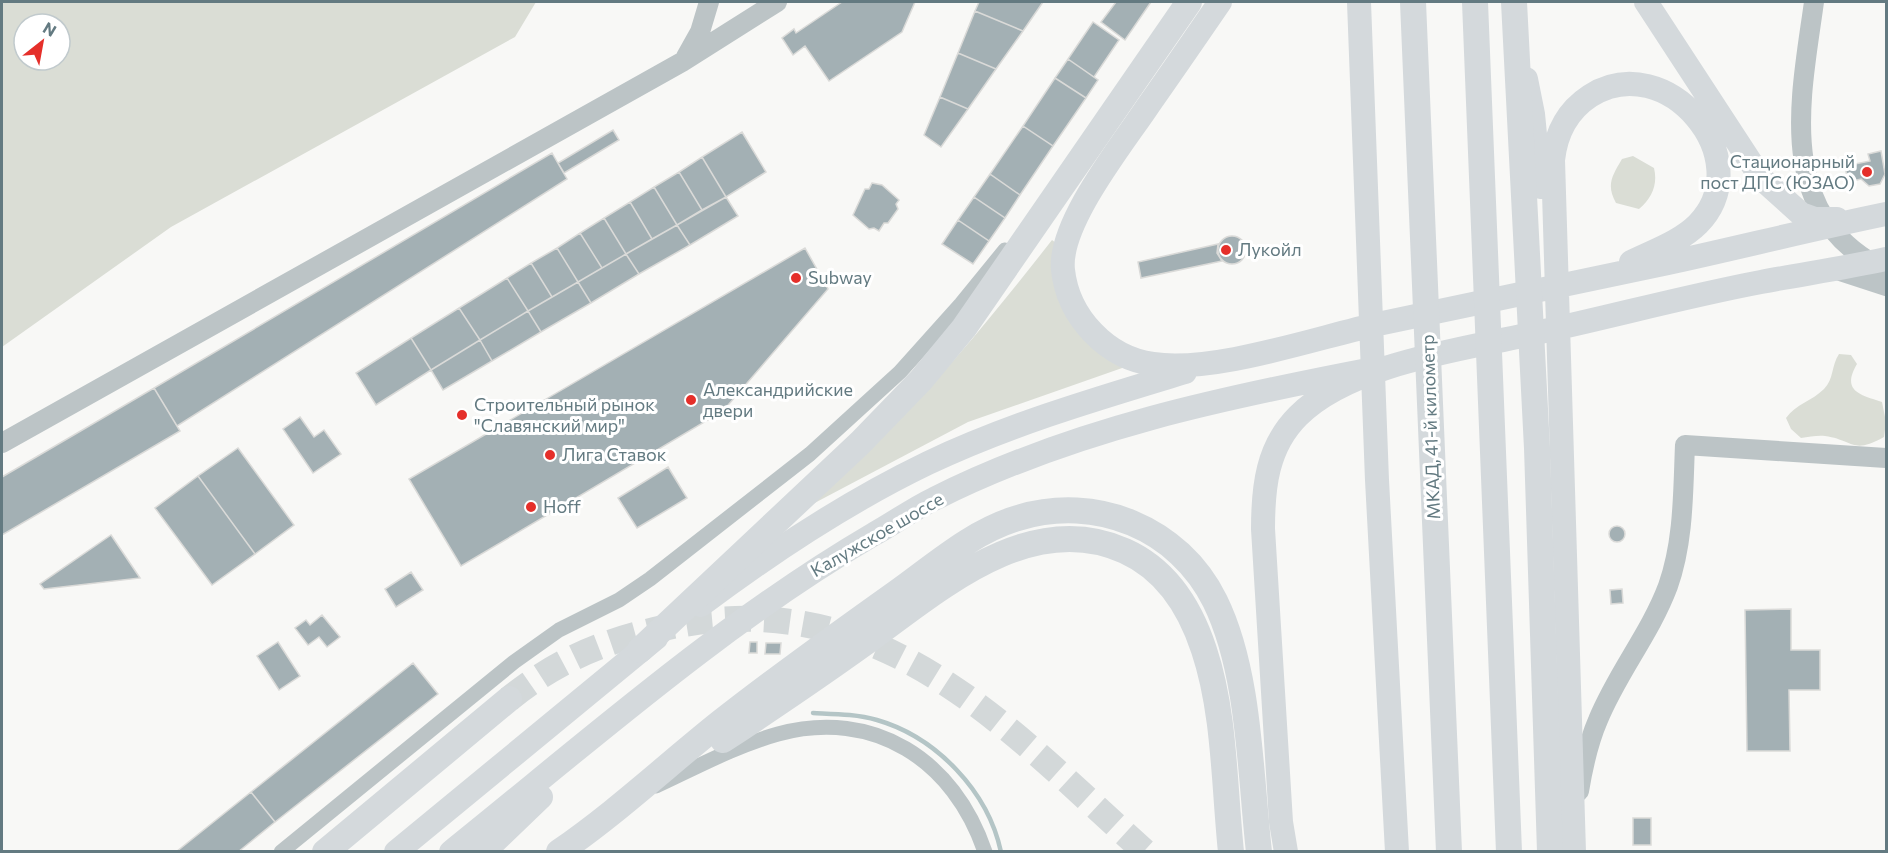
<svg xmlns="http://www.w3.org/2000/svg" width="1888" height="853" font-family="Commissioner,sans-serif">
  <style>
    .green { fill: #daddd5; fill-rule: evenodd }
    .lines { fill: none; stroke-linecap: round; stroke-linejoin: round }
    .stream { stroke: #b4c5c6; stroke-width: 4.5 }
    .building { fill: #a3b0b4; stroke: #dadad8; stroke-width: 1.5 }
    .trunk-tunnel { stroke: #d3d8d9; stroke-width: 26; stroke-dasharray: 26 13; stroke-linecap: butt }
    .minor { stroke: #bcc4c6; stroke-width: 15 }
    .tertiary { stroke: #bcc4c6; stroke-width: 20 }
    .primary { stroke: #d4d9dc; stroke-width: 24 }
    .trunk { stroke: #d4d9dc; stroke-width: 26 }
    .poi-dot { fill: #e52f2a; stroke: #fff; stroke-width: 2 }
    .labels { text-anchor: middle; stroke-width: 6; stroke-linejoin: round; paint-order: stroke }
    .poi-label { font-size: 18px; fill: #637a81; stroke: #fff; text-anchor: start }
    .street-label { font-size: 18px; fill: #637a81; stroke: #fff }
  </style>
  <rect width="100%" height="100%" fill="#f8f8f6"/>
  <!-- green -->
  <path class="green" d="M2,2H536L515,37L171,227L2,347ZM24,24H60V60H24Z
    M1633,156L1654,168C1658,184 1652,198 1639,209L1616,203C1606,185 1612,176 1622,159Z
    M1052,240L1056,243V270L1125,367L968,422L807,507C836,480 866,453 894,425C951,367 1002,304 1052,240Z
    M1839,354L1851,355L1857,364C1841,391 1860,395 1882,402L1886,422L1884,437C1852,455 1854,440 1825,436C1818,435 1809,437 1801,438L1791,429L1786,418C1796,404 1812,401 1824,389C1834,379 1831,366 1839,354Z"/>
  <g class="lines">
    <!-- stream -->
    <path class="stream" d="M813,713C834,714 856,714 877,720C936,737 988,791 1001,852"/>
  </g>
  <!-- building -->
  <path class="building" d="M842,2H915L902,32L829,81L805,46L793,55L782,38L794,29L796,33Z
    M979,2H1043L1023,31L975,11Z
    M1116,2H1151L1125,40L1101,22Z
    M975,11L1023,31L996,69L958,53Z
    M1093,22L1119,40L1094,77L1068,59Z
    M958,53L996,69L968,109L940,97Z
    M1068,59L1098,80L1086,98L1055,78Z
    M1055,78L1086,98L1053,146L1023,126Z
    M940,97L968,109L941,147L924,135Z
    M1023,126L1053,146L1020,195L990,174Z
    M613,130L619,140L564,173L558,163Z
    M742,132L766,172L726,197L702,157Z
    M1881,151L1885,174L1880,184L1869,186L1861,179L1848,182L1845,166L1870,161L1868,154Z
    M552,153L567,179L177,426L154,388Z
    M702,157L726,197L702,210L679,172Z
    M679,172L702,210L677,225L654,187Z
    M990,174L1020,195L1005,218L974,197Z
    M872,183L882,185L899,200L896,204L898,209L888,223H884L879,231L874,228L869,229L853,215L865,189H869Z
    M654,187L677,225L652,239L630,202Z
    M726,197L738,216L690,245L677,225Z
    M974,197L1005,218L989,241L958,220Z
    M630,202L652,239L626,254L604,218Z
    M604,218L626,254L602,268L580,233Z
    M958,220L989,241L973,264L942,244Z
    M677,225L690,245L639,274L626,254Z
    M580,233L602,268L578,282L557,248Z
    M1218 250a14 14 0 1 1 28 0a14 14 0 1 1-28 0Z
    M1218,244L1217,253L1222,261L1141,278L1138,262Z
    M557,248L578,282L552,297L531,263Z
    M805,248L828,289L723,411L461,566L409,479Z
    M626,254L639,274L591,303L578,282Z
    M531,263L552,297L528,311L507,278Z
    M507,278L528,311L480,340L459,308Z
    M578,282L591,303L541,332L528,311Z
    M459,308L480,340L431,370L411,338Z
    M528,311L541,332L492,361L480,340Z
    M411,338L431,370L376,405L356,373Z
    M480,340L492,361L443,390L431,370Z
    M154,388L180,431L2,535V477Z
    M300,417L314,437L324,430L341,454L313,473L283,429Z
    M238,448L294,525L255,554L198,476Z
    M668,467L687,498L637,528L618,498Z
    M198,476L255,554L212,585L155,508Z
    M1609 534a8 8 0 1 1 16 0a8 8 0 1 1-16 0Z
    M111,535L140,578L44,589L40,584Z
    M411,572L423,590L396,607L385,589Z
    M1622,589L1623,603L1611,604L1610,590Z
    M1791,609V650H1820V690H1789L1790,751H1747L1745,610Z
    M322,615L340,637L327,647L319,637L308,645L295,628L306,620L310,625Z
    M278,642L300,676L279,690L257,656Z
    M750,642H757V653H749Z
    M766,643H781L780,654H765Z
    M413,663L438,694L275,822L251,792Z
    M251,792L275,822L238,852H176Z
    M1633,818H1651V845H1633Z"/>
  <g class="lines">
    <!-- trunk-tunnel -->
    <path class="trunk-tunnel" d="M509,699C559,659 606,640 668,627C880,583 1003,724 1145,852"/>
    <!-- minor -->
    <path class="minor" d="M656,786C695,768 735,746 778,734C874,708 954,760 985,852
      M281,852L514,662L559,630L619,600L650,579L810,454L900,372L961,304L1005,250"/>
    <!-- tertiary -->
    <path class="tertiary" d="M1814,2C1801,97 1774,211 1879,267
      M686,57L700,32L709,2
      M1837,270L1886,286
      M2,443L682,62L777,2
      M1579,791C1583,767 1588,743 1598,720C1617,673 1650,634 1668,586C1684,541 1683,491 1685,445L1886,458"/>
    <!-- primary -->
    <path class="primary" d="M1220,2C1196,37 1172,72 1148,106C1122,145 1058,224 1063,270C1068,317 1107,358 1153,364C1215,373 1315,338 1378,324C1474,303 1571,284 1668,263C1741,247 1813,229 1886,214
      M1359,2L1377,480L1397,852
      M1646,2L1761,178L1801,214L1815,219H1837
      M1526,79L1533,114L1540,187
      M701,605C769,554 851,500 928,463C1010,424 1099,398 1185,372
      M396,852L656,638
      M451,852C588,742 722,623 874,534C894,523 913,509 934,499C1073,429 1226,397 1378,368
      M484,852L541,797
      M1286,852L1281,822L1263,529C1263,487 1267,447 1298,416C1352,362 1468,349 1540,332C1614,316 1687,296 1761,282C1803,274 1845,268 1886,259
      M1574,852L1553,160C1556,133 1567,111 1590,96C1666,47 1761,159 1698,224C1680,242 1653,251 1631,262"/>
    <!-- trunk -->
    <path class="trunk" d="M1413,2L1449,852
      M1475,2L1509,852
      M1514,2L1537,448L1550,852
      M640,650L860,443L921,380L964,328L1189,2
      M723,740C770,709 816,678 862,645C935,593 1028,507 1125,551C1167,570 1190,607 1204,650C1225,713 1224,785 1231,852
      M325,852L509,699
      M559,852C616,813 667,765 721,722C778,677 837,635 896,593C934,566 973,531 1018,518C1096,494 1179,528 1215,601C1250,672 1250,773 1259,852"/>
  </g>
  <!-- markers -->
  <g class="poi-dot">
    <circle cx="1867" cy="172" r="6"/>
    <circle cx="1226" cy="250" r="6"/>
    <circle cx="796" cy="278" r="6"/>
    <circle cx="691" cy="400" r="6"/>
    <circle cx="462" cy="415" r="6"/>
    <circle cx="550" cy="455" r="6"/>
    <circle cx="531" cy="507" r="6"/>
  </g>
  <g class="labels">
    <!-- poi labels -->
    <g class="poi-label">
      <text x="1855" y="168" text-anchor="end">Стационарный<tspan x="1855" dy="21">пост ДПС (ЮЗАО)</tspan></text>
      <text x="1238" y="256">Лукойл</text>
      <text x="808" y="284">Subway</text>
      <text x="703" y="396">Александрийские<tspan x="703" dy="21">двери</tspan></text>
      <text x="474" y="411">Строительный рынок<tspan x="474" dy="21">"Славянский мир"</tspan></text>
      <text x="562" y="461">Лига Ставок</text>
      <text x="543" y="513">Hoff</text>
    </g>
    <!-- street labels -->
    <g class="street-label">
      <text transform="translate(1431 427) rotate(-92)" y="6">МКАД, 41-й километр</text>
      <text transform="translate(877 535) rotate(-30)" y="6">Калужское шоссе</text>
    </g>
  </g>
  <!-- border -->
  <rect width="1888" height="853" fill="none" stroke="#637a81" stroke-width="6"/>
  <!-- north arrow -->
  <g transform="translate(42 42) rotate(31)"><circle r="28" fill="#ffffff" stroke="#c1cacd" stroke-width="1.5"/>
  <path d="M0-4.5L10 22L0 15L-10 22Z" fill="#e52f2a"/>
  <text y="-9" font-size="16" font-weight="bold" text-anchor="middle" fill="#637a81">N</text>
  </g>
</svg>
